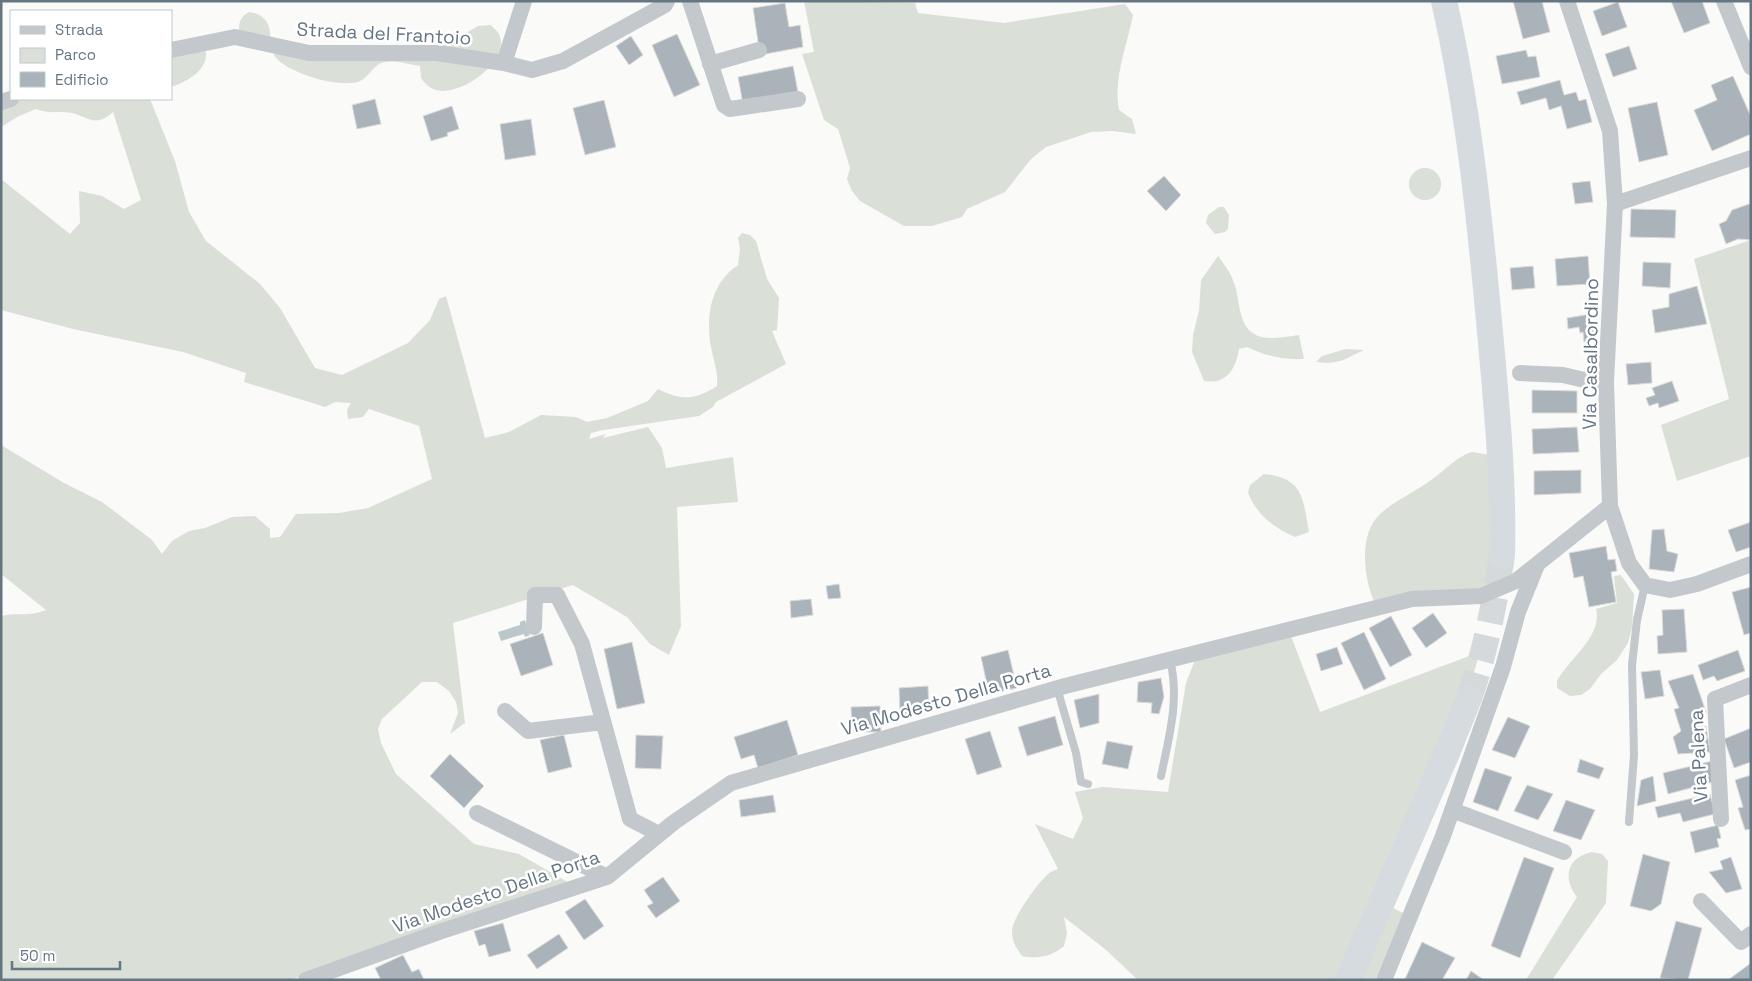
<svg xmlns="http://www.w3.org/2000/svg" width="1752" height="981" font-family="'Space Grotesk',sans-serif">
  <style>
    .green { fill: #dadfd7 }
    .water { fill: #bbc7cb }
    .building { fill: #aab3b9; stroke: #dcdcda }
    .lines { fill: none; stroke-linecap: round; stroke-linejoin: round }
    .trunk-tunnel { stroke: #d5d9db; stroke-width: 26; stroke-dasharray: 26 13; stroke-linecap: butt }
    .service { stroke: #c3c8cc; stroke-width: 8 }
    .minor { stroke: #c3c8cc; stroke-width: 16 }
    .trunk { stroke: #d6dbdf; stroke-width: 26 }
    .labels { text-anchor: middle; stroke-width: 5; stroke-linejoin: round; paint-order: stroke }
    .street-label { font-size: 19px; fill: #657683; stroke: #fff }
  </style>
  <rect width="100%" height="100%" fill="#fafaf8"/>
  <!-- green -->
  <path class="green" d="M804,1L915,3L918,13L1004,23L1125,4L1133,15C1127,46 1113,78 1119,110L1132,119L1136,134L1112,131L1091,132L1046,147L1031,159L1005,192L967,209L962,217L932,226H904L860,201L852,191L847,179L850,168L838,129L824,120L802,54L814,52Z
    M249,12C265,14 271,24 270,39L239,32C239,22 240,17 249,12Z
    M491,25C493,28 498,31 499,34C512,61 458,100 433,89C428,87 424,82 421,78L420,66C408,64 397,60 385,62C375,63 370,75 362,80C344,91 283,72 274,55L275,51L434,47L451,42L478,26Z
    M202,47L206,53C207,71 186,82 171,87V54Z
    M16,99H150L175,161L189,212L206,241L260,284L280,308L315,368L342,375L408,343L430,320L439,299L446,296L485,438L509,432L541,415L576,417L587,422L607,418L648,401L658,389C682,401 695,400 717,386C718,373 715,365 712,352C705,321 709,284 738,265L740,249L738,238L742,233L750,235L756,241L767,279L779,298L777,330L772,331L786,364L716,402L713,407L699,416L603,430L591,433L589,439L606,434L603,438L648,427L662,448L666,468L733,457L738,502L677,507L681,626L669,655L650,644L627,617L573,585L453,623L465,723L450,734L458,713L456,702L449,691L437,682H422L382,719L378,729L381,743L396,774L474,844L519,854L571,884L290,980H1V616C16,612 32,617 46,610L1,574V445L64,483L102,502L152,540L162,554L172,541L189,531L205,528L232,517L255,516L270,529V538L280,537L296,514L339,513L368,508L432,479L419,426L369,409L363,417L348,419L347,410L351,403L335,402L325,407L244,382L246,373L183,352L73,329L1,310V179L70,234L80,223L79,191L102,196L124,209L141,200L113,112C95,128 89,117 72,113C57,110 51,115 36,109L19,116L1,127V104Z
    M1409 184a16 16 0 1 1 32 0a16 16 0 1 1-32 0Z
    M1219,207H1224L1229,215L1228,229L1225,232L1215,234L1206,223L1208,215Z
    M1751,240V456L1677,481L1661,425L1729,399L1694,259Z
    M1218,256C1224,264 1231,273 1234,283C1238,293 1238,304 1241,314C1248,344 1274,339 1299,335L1304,359C1283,360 1266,356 1247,347L1239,349C1236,369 1226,385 1204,381L1192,352L1193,335L1199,311L1201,280Z
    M1346,349L1364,350C1344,359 1340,365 1316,362L1322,356Z
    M1472,452L1490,455L1492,588L1374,602C1364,577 1358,535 1380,514C1394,501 1415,492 1431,480C1445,471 1455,457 1472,452Z
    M1264,474C1304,478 1303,499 1309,532L1295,537C1273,527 1258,516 1248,493L1250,485Z
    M1621,575L1634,594L1632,627L1628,643L1617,660L1601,674L1590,689L1581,695L1570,696L1557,688V681C1569,659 1603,636 1596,609L1617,603L1614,576Z
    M1291,636L1320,712L1480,652L1474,672L1338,980H1138L1105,949L1064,917L1067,933L1064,946C1051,957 1038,959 1022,956C1016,948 1012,941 1012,931C1012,918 1038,883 1048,874C1050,872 1055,870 1058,869L1035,824L1073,839L1083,818L1075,792L1102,787L1168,792L1186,683L1195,660Z
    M1592,852L1602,854L1608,861L1606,903L1552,980H1526L1577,897C1562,878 1567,857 1592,852Z
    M1393,908L1403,913L1375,980H1358Z"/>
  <!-- water -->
  <path class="water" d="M525,620L530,635L525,637L524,634L501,641L498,632L520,625V622Z"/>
  <!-- building -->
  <path class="building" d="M1513,1H1542L1550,32L1523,39Z
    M1671,1H1702L1710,23L1684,33Z
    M1618,2L1627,27L1602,36L1593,11Z
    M785,3L789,27L800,25L803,47L760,55L753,8Z
    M677,34L700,85L674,97L652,45Z
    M631,36L643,55L629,65L616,46Z
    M1629,46L1637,69L1613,77L1605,54Z
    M1526,50L1528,57L1536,56L1540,77L1502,84L1496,56Z
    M793,66L798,92L743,104L738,77Z
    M1733,76L1751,117V134L1712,151L1694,110L1717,100L1711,85Z
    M1560,80L1564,95L1576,92L1579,101L1586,99L1592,122L1567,129L1561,106L1549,110L1546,98L1521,105L1517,92Z
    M375,99L381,124L357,129L352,105Z
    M604,100L616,147L585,155L573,108Z
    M1657,102L1668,155L1639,162L1628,108Z
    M452,106L459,129L447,133L448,136L431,141L423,116Z
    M531,119L536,155L505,160L500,124Z
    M1164,176L1181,195L1166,211L1147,191Z
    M1590,181L1593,202L1575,204L1572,183Z
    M1749,204L1751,205V240L1738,239L1726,244L1719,224L1726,221L1732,210Z
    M1631,209L1676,210L1675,238L1630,237Z
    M1588,256L1590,284L1557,286L1555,259Z
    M1643,262L1671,263L1670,288L1642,286Z
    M1533,266L1535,288L1512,290L1510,268Z
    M1697,286L1707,324L1655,333L1652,310L1669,307V294Z
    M1591,314L1595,340L1584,342L1583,332L1580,333L1579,327L1568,329L1567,318Z
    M1651,362L1652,383L1628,385L1626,364Z
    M1672,381L1679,401L1659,408L1658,403L1649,406L1646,398L1655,395L1652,388Z
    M1532,390L1577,391V413H1532Z
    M1577,427L1579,452L1533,454L1532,429Z
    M1581,470V493L1534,495V471Z
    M1751,522V547L1736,552L1728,530Z
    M1664,529L1667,551L1678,554L1674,572L1649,569L1652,530Z
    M1606,546L1608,560L1615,559L1617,571L1611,572L1616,602L1589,607L1583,576L1574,578L1569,553Z
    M839,584L841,598L828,599L826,586Z
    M1751,587V633L1744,635L1732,592Z
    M811,599L813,615L791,618L790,601Z
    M1684,609L1687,652L1658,654L1657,636L1663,635L1662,610Z
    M1433,613L1447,633L1426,648L1412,628Z
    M1391,616L1412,655L1390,667L1369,628Z
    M1364,632L1386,679L1364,690L1341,643Z
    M543,633L553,665L521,676L510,644Z
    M632,642L645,703L617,709L604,649Z
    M1337,647L1343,664L1321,671L1316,654Z
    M1008,650L1017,688L989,694L981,657Z
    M1738,650L1745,671L1717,681L1714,676L1703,680L1698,665Z
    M1660,670L1664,696L1645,699L1641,672Z
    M1693,674L1706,712L1692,716L1695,726H1706L1710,752L1678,754L1673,737L1681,731L1674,709L1679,708L1668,681Z
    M1161,678L1164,697L1159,714L1151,713L1152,703L1137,702L1138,682Z
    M928,686L929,712L900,714L899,688Z
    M1099,694V723L1080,728L1074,700Z
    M880,706L881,732H852L851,707Z
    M1055,716L1063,745L1027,756L1018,727Z
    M1508,717L1530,726L1515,758L1492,750Z
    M787,720L798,755L758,768L754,755L741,759L734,737Z
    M1751,728V762L1734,768L1724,739Z
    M990,731L1002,767L977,775L965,739Z
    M564,735L572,767L548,773L540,740Z
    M636,735L663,736L661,769L635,768Z
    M1107,741L1133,746L1128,769L1102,764Z
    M450,754L484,786L464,808L430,776Z
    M1580,759L1604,768L1599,779L1577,772Z
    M1712,761L1717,781L1668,794L1663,773Z
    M1485,768L1512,777L1498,811L1473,802Z
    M1751,775V829L1745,830L1738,808L1743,807L1735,780Z
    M1653,776L1656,801L1637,806L1641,780Z
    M1527,785L1553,794L1538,820L1514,811Z
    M1710,794L1715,814L1683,822L1680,813L1658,818L1655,807Z
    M773,795L776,812L741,817L739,800Z
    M1566,800L1595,810L1581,840L1553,831Z
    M1718,825L1721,838L1717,839L1719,847L1695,853L1690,832Z
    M1643,854L1670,862L1661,904L1651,911L1630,906Z
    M1524,857L1554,868L1520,958L1491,946Z
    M1731,857L1742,889L1726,893L1709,872L1723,869L1720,861Z
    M663,877L680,901L656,918L647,906L653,903L644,890Z
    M585,899L604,926L584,940L565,912Z
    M1676,921L1702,928L1688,980L1660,978Z
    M503,923L511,951L489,957L485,944L479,946L474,931Z
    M559,934L568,948L537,969L527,955Z
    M1422,942L1455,958L1442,980L1405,979Z
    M403,955L412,972L419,969L424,980H381L375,968Z
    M1751,963V980H1728Z
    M1471,971L1484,980H1466Z"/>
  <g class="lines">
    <!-- trunk-tunnel -->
    <path class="trunk-tunnel" d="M1469,698C1486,651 1494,604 1502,556"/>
    <!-- service -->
    <path class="service" d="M1057,688L1076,753L1081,782L1088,784
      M1161,776C1169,737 1180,699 1170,660
      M1629,822L1634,755L1632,665L1637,620L1645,585"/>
    <!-- minor -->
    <path class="minor" d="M690,1L724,105L730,109L798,99
      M1567,1L1610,131L1615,204
      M1724,1L1751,67
      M171,50L235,37L309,53H437L504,63L532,70L563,61L665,5L667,1
      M504,63L524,1
      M710,64L759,50
      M1,102L11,99
      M1751,158L1615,204L1606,382L1610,506L1629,563L1645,585L1670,590L1697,584L1751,564
      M1520,373L1563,375L1597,383L1606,382
      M534,627L535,595H557L582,644L630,819L659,834
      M505,711L528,731L603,722
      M1452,810L1564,852
      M477,813L607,877
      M1721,819L1715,699L1751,685
      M1701,901L1741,942L1751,934
      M306,980L439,932L607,877L673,823L731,783L1065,686L1296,628L1412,599L1481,596L1516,581L1610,506
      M1384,980L1443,836L1503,667L1518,612L1537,565"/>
    <!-- trunk -->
    <path class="trunk" d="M1444,1C1468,106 1479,213 1489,321C1496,399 1504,477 1502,556
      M1348,980L1447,753L1469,698"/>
  </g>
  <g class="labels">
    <!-- street labels -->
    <g class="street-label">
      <text transform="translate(384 33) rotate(3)" y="7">Strada del Frantoio</text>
      <text transform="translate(1590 354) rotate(-89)" y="7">Via Casalbordino</text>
      <text transform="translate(946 699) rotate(-16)" y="7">Via Modesto Della Porta</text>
      <text transform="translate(1698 756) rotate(-93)" y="7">Via Palena</text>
      <text transform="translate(496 891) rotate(-19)" y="7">Via Modesto Della Porta</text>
    </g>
  </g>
  <!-- border -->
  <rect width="1752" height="981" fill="none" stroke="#657683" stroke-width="5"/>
  <!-- legend -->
  <rect x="10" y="10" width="162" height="90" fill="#ffffff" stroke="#c1c8cd"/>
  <rect x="20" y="26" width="25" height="8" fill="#c3c8cc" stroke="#c1c8cd"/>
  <text x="55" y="35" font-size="15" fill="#657683">Strada</text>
  <rect x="20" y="48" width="25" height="15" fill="#dadfd7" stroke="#c1c8cd"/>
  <text x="55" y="60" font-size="15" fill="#657683">Parco</text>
  <rect x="20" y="72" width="25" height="15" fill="#aab3b9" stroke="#c1c8cd"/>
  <text x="55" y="85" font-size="15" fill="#657683">Edificio</text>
  <!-- scale -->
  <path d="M12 961v8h108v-8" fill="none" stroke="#657683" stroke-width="2.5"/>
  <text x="20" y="961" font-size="15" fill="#657683" stroke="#ffffff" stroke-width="4" paint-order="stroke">50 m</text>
</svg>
